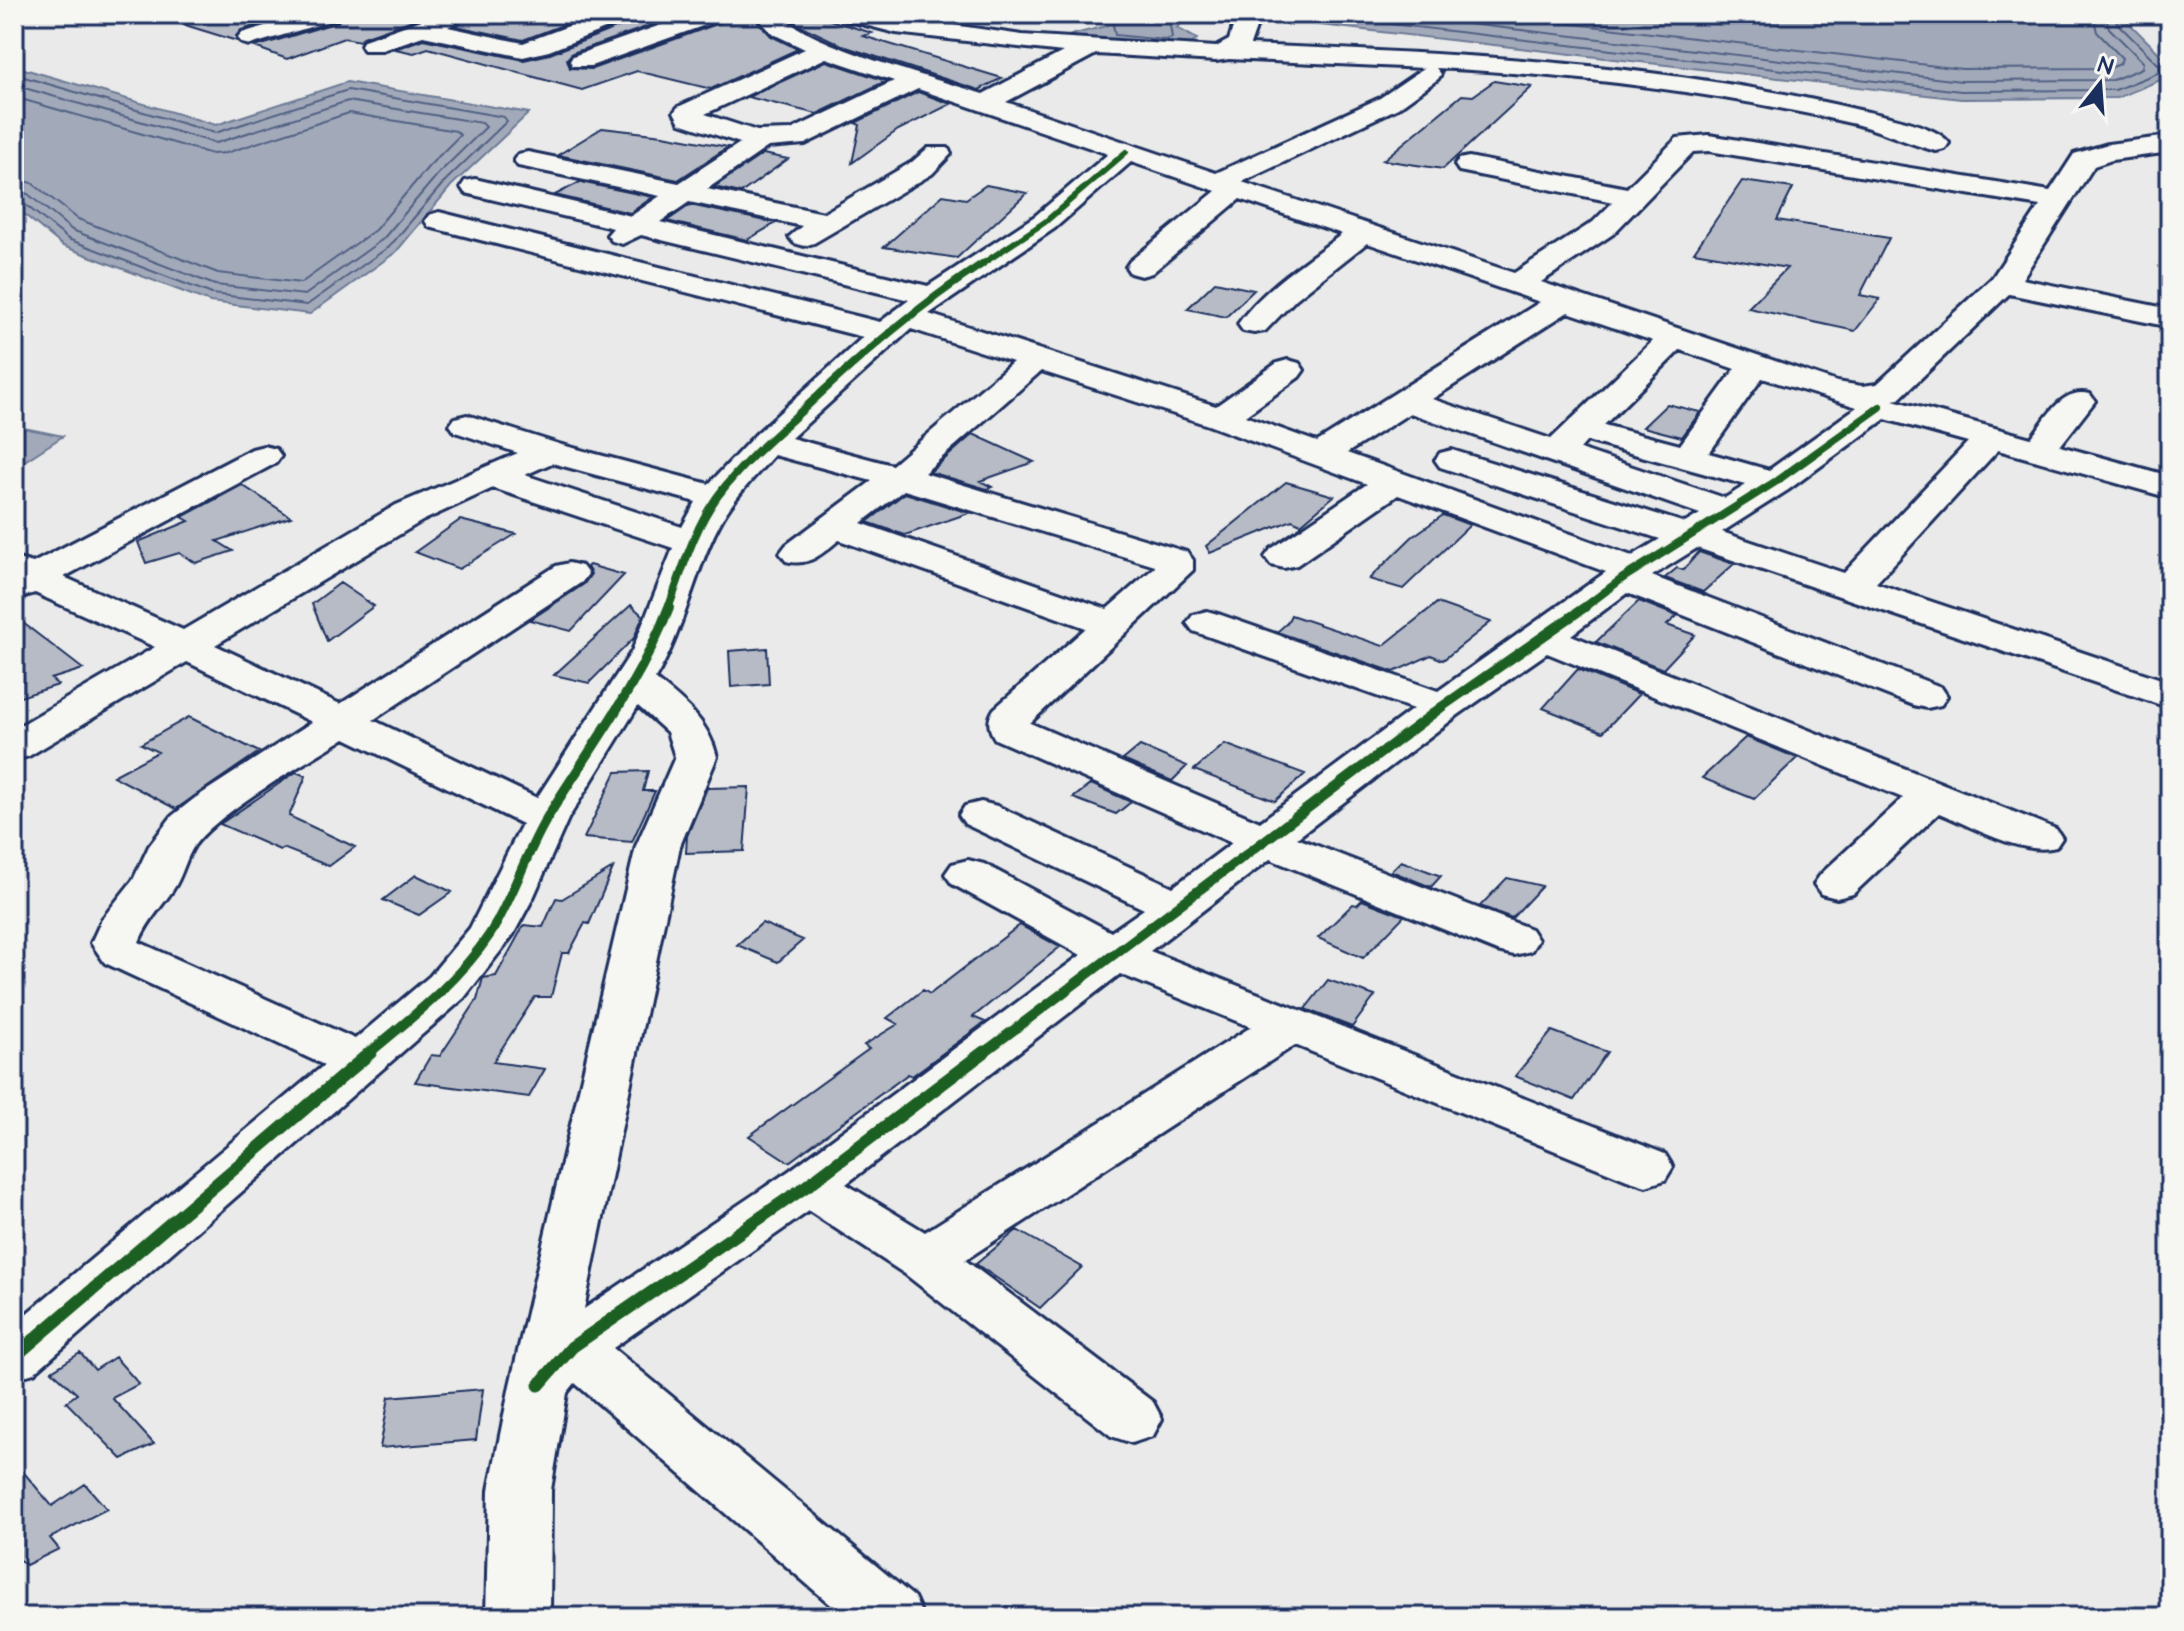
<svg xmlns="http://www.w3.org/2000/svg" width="2184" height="1631" font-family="'Architects Daughter',sans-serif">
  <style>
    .water { fill: #a2aaba; stroke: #6c7995; stroke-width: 2 }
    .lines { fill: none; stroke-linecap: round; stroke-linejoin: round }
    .shore { stroke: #516083; stroke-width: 2 }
    .building { fill: #b6bbc6; stroke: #1b2f5e; stroke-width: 2 }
    .minor-casing { stroke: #1b2f5e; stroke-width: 6 }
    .minor { fill: #f6f6f2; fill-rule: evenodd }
    .cycleway-far3-casing { stroke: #f6f6f2; stroke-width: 9 }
    .cycleway-far2-casing { stroke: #f6f6f2; stroke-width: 12 }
    .cycleway-far1-casing { stroke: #f6f6f2; stroke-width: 15 }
    .cycleway-casing { stroke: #f6f6f2; stroke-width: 18 }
    .cycleway-far3 { stroke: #1b5e20; stroke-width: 6 }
    .cycleway-far2 { stroke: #1b5e20; stroke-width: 8 }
    .cycleway-far1 { stroke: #1b5e20; stroke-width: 10 }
    .cycleway { stroke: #1b5e20; stroke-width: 13 }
  </style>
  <rect width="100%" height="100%" fill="#e9eae9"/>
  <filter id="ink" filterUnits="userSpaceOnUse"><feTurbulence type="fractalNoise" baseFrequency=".0125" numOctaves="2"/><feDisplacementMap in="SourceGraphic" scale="16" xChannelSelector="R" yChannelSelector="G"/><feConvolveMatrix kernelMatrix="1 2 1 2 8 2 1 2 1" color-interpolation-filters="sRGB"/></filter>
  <g filter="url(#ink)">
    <!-- water -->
    <path class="water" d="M1052,14H1202L1184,20L1177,28L1197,39L1188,47L1073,37L1071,35L1106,26L1105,19Z
      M1299,14H2120L2170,64V76L2117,98L1961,99L1294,22Z
      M14,66L216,125L347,82L529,113L451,186L396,252L310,314L210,302L63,246L14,206Z
      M14,426L63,436L14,468Z"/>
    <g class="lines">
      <!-- shore -->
      <path class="shore" d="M1111,14L1115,35L1165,40L1172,38L1170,25L1179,14
        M1305,14L1961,91L2115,90L2160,72V66L2117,23L2115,14
        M1383,14L1961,81L2113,80L2142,68L2143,62L2109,28L2105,14
        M1488,14L1962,69L2110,68L2120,64L2122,58L2097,32L2093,14
        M14,74L215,133L348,90L504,117L507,121L445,181L390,246L307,305L212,294L68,239L22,202L14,200
        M14,85L216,143L348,101L482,123L486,127L438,174L383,239L305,295L215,285L72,230L28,194L14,190
        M14,97L212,154L226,153L349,113L456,131L460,135L429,166L375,230L301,283L218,273L78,219L32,183L14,178"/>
    </g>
    <!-- building -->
    <path class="building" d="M173,14H294L241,30L236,36L237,41L172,21Z
      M344,14H430L363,37L360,41L344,38L287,59L255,47L338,22Z
      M463,14H592L523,40L456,26L465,19Z
      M637,14H683L572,53L567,59L570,68L592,69L723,22L729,14H751L771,36L798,49L711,89L637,71L582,90L428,48L414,53L395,49L423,39L524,60L550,54L631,22Z
      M784,14H811L872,33L863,36L1002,78L979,90L846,47L797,24Z
      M826,61L886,81L817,114L748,97Z
      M1494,81L1532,87L1443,169L1383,160L1462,95L1473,96Z
      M918,92L951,104L898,130L852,163L860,125L855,123Z
      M602,128L663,135L728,147L678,180L558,155Z
      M763,154L788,159L741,193L714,187Z
      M1742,181L1793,188L1777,220L1889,238L1860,295L1880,299L1855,331L1748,308L1787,268L1694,252Z
      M580,182L653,197L630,213L555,195Z
      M986,185L1027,193L957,258L884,247L943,195L966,199Z
      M690,205L776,223L747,240L667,221Z
      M1215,282L1254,290L1226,317L1187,309Z
      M1667,404L1700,412L1682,437L1643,427Z
      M973,434L1034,462L980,481L992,487L987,489L930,472Z
      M1286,482L1334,496L1301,524L1292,520L1210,553L1206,546Z
      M242,485L291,517L217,541L233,551L196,563L179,553L146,563L138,542L189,521L182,517Z
      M905,493L969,513L905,535L867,522Z
      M1443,515L1470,525L1403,589L1369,579L1412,537Z
      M460,520L516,534L459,569L415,552Z
      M1699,552L1734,564L1703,592L1665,578L1677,568L1683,570Z
      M589,565L624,575L571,631L530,620L584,584L591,574L587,567Z
      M340,583L374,606L327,641L312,604Z
      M1639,601L1677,616L1667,625L1695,635L1663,669L1596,642Z
      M1437,603L1491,622L1443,660L1431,655L1394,672L1277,632L1287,623L1291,615L1383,646Z
      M631,605L643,616L634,638L589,683L554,675Z
      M14,616L83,669L51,679L58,685L14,699Z
      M767,648L769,684L731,687L729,651Z
      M1578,669L1639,694L1603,732L1543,708Z
      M189,717L259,752L176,809L113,776L158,752L141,744Z
      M1746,737L1797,758L1754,799L1702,778Z
      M1225,744L1305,774L1275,801L1194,770Z
      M1140,746L1187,766L1172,781L1123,760Z
      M648,771L643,791H655L632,842L584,838L616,772Z
      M296,772L306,776L289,816L355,847L329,866L283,848L280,850L220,824Z
      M1091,784L1131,802L1116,814L1073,798Z
      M749,787L744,851L686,853L687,836L707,788Z
      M1401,861L1441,876L1431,887L1391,871Z
      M613,868L589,924L585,923L569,953H562L551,997H535L493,1062L545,1069L529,1097L415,1082L431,1055L440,1056L477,1000L483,978L496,976L524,925L543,927L556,898L562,899Z
      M416,875L452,892L419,915L383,900Z
      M1507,878L1542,886L1512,918L1480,906Z
      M1362,900L1404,916L1363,958L1318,938L1353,904L1357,905Z
      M762,923L803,940L778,962L737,945Z
      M1020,925L1060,947L973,1017L985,1022L912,1076L908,1074L789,1162L749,1136L869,1049L864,1045L898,1024L887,1018L923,990L930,994Z
      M1328,980L1375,996L1352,1027L1305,1009Z
      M1552,1031L1607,1052L1574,1100L1515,1076Z
      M1017,1230L1082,1267L1040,1308L976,1264Z
      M80,1353L95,1370L115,1357L139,1384L112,1398L154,1444L122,1459L66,1402L77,1394L52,1371Z
      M483,1389L476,1440L380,1448L389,1397Z
      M14,1461L52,1506L85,1484L107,1509L50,1538L59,1549L26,1565L14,1556Z"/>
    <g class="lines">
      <defs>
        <path id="minor" d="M304,14H341L337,19L250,45L242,43L238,38L242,33Z
          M439,14H459L462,18L448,27L523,43L601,14H634L630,19L549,51L523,57L423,36L382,50H364L361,45L364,40Z
          M692,14H726L722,19L591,66H573L570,61L573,56Z
          M754,14H779C812,47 934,78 983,94L1063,52L896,33L842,19L838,14H877L1022,35L1216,47L1229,40L1237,14H1261L1250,45C1455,54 1659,62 1859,110C1881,115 1937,125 1949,143L1945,149L1936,151C1908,144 1883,131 1855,124C1717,92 1577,75 1436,68L1441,74L1438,79L1398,108L1242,182L1514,273L1593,222L1613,202L1459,171L1455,165L1459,159L1469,157L1627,188L1677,138L1709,135L2050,191L2074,154L2108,144L2170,136V152L2112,160L2094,166L2022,279L2170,309V327L2009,294L1899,399L1893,400L2031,438C2047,418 2061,387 2090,394L2095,401L2060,446L2170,476V498L1998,450L1876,583L2170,682V708L1697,548L1652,576L1941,687L1947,696L1941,705L1927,708L1913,705L1627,593L1571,635L2056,829L2062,838L2056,847C2022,856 1971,826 1939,813L1853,894L1837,898L1821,894L1814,884L1821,874L1903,798L1547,653L1458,715L1297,838L1531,929L1538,940L1531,951L1514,955L1497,951L1270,859L1150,951L1665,1154L1673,1167L1665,1180L1646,1186L1627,1180L1295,1045L965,1260L1153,1402L1162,1419L1153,1436L1132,1443L1111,1436L905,1274L809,1211L613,1348L914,1597L923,1617H845L575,1383L567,1393L551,1490L550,1617H486L489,1490L510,1385L636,846L675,757L667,732L638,706L568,819L533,898L513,935L464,998L34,1373L14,1379V1324L324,1065L105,963L91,943L102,919L133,880L149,846L172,816L195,798L312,722L187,662L29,756L14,760V729L155,647L35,593L14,599V558L33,563L252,449L264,446L276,449L281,456L276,463L64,577L183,630L396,505L518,453L455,432L450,425L455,418L467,415L562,445L709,484L755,435L863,337L429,227L425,221L429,215L439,212L880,322L909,300L641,235L622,244L612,241L607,235L613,228L465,193L461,187L465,181L475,179L631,216L660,196L528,168L518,166L514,160L518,154L528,152L679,183L740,143L680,123L674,112L678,107L805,49L773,34ZM1096,54L1216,61L1229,59L1424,68L1380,98L1216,173L1006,102ZM826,58L894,81L791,130L757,131L705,114ZM918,89L1108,154L1035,216L928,286L660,222L689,202L802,226L789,237L794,243L804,246L814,243L932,174L951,154L948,148H928L912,162L824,213L707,189L768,147L805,144ZM1709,151L2040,206L1992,278L1877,384L1862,386L1837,382L1541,282L1613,234L1693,152ZM1131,162L1216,191L1130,261L1126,267L1130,273L1141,276L1152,273L1240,199L1342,234C1307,261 1264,287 1238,324L1243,331L1254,333L1265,331L1296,299L1367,243L1540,302L1317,442L1245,416L1299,377L1304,370L1299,363L1288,360L1277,363L1216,406L929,314L1055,228ZM1568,312L1653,341L1551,439L1432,399ZM911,329L1013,362L892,465L791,438ZM1680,350L1735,369L1680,445L1604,425ZM1041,371L1208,425L1367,484L1271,549L1265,557L1271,565L1284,568L1297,565L1398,495L1606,572L1438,691L1221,615L1207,611L1193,615L1187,623L1193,631L1413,709L1260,822L1030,723L1193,570V560L1187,552L924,473ZM1762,378L1857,407L1769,470L1709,453ZM1410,413L1700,514L1685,523L1452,450L1440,453L1435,460L1440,467L1660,539L1632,556L1347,453ZM1885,419L1968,442L1844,573L1722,532L1788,490ZM1587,441L1746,485L1725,498L1580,449ZM774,455L872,481L786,545L780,553L786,561C810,567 821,554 839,540L1086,628L994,709C987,720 988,728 995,739L1232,843L1173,887L997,806L981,802L965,806L959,815L965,824L1144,909L1111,932L984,864L968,860L952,864L945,874L952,884L1081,955L789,1171L584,1309L680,846L717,757C709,721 682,700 655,679C684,632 693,575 718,527C732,499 754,478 774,455ZM552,463L696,502L682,527L525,475ZM493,488L673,548L632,651L537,798L373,720L582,582L588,574L582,566L569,563L556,566L340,704L215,645L422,521ZM904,490L1155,566V567L1107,609L861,523ZM345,738L522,824L470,928L430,976L355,1039L139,942C148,919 164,905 176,885C183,873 186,858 194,846C220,810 305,764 345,738ZM1120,974L1251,1027L925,1232L846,1184Z"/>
      </defs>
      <!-- minor casing -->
      <use href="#minor" class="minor-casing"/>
      <!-- minor -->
      <use href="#minor" class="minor"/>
      <defs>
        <path id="cycleway-far3" d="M979,266L1045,222L1126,152"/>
        <path id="cycleway-far2" d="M668,609C682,572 693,530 717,497C742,463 776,434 807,406C863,354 918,306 982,264
          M1582,609L1623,578L1775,482L1880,407"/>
        <path id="cycleway-far1" d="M368,1054C412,1017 458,982 490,934C514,896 526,851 550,813C592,746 641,681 669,607
          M982,1054L1443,706L1585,607"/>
        <path id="cycleway" d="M14,1357L371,1052
          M539,1385L572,1347L808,1185L984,1052"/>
      </defs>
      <!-- cycleway-far3 casing -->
      <use href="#cycleway-far3" class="cycleway-far3-casing"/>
      <!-- cycleway-far2 casing -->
      <use href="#cycleway-far2" class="cycleway-far2-casing"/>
      <!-- cycleway-far1 casing -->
      <use href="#cycleway-far1" class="cycleway-far1-casing"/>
      <!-- cycleway casing -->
      <use href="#cycleway" class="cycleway-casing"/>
      <!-- cycleway-far3 -->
      <use href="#cycleway-far3" class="cycleway-far3"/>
      <!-- cycleway-far2 -->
      <use href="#cycleway-far2" class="cycleway-far2"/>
      <!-- cycleway-far1 -->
      <use href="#cycleway-far1" class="cycleway-far1"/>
      <!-- cycleway -->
      <use href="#cycleway" class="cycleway"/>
    </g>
  </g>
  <!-- margin -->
  <rect width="2184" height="1631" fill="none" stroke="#f6f6f2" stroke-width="48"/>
  <rect x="24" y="24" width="2136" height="1583" fill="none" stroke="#1b2f5e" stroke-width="3" filter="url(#ink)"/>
  <!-- north arrow -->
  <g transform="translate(2100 84) rotate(17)" stroke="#f6f6f2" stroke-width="6" paint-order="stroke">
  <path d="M0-6L14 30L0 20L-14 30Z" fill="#1b2f5e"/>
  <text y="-12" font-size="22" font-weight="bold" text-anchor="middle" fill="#1b2f5e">N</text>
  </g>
</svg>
